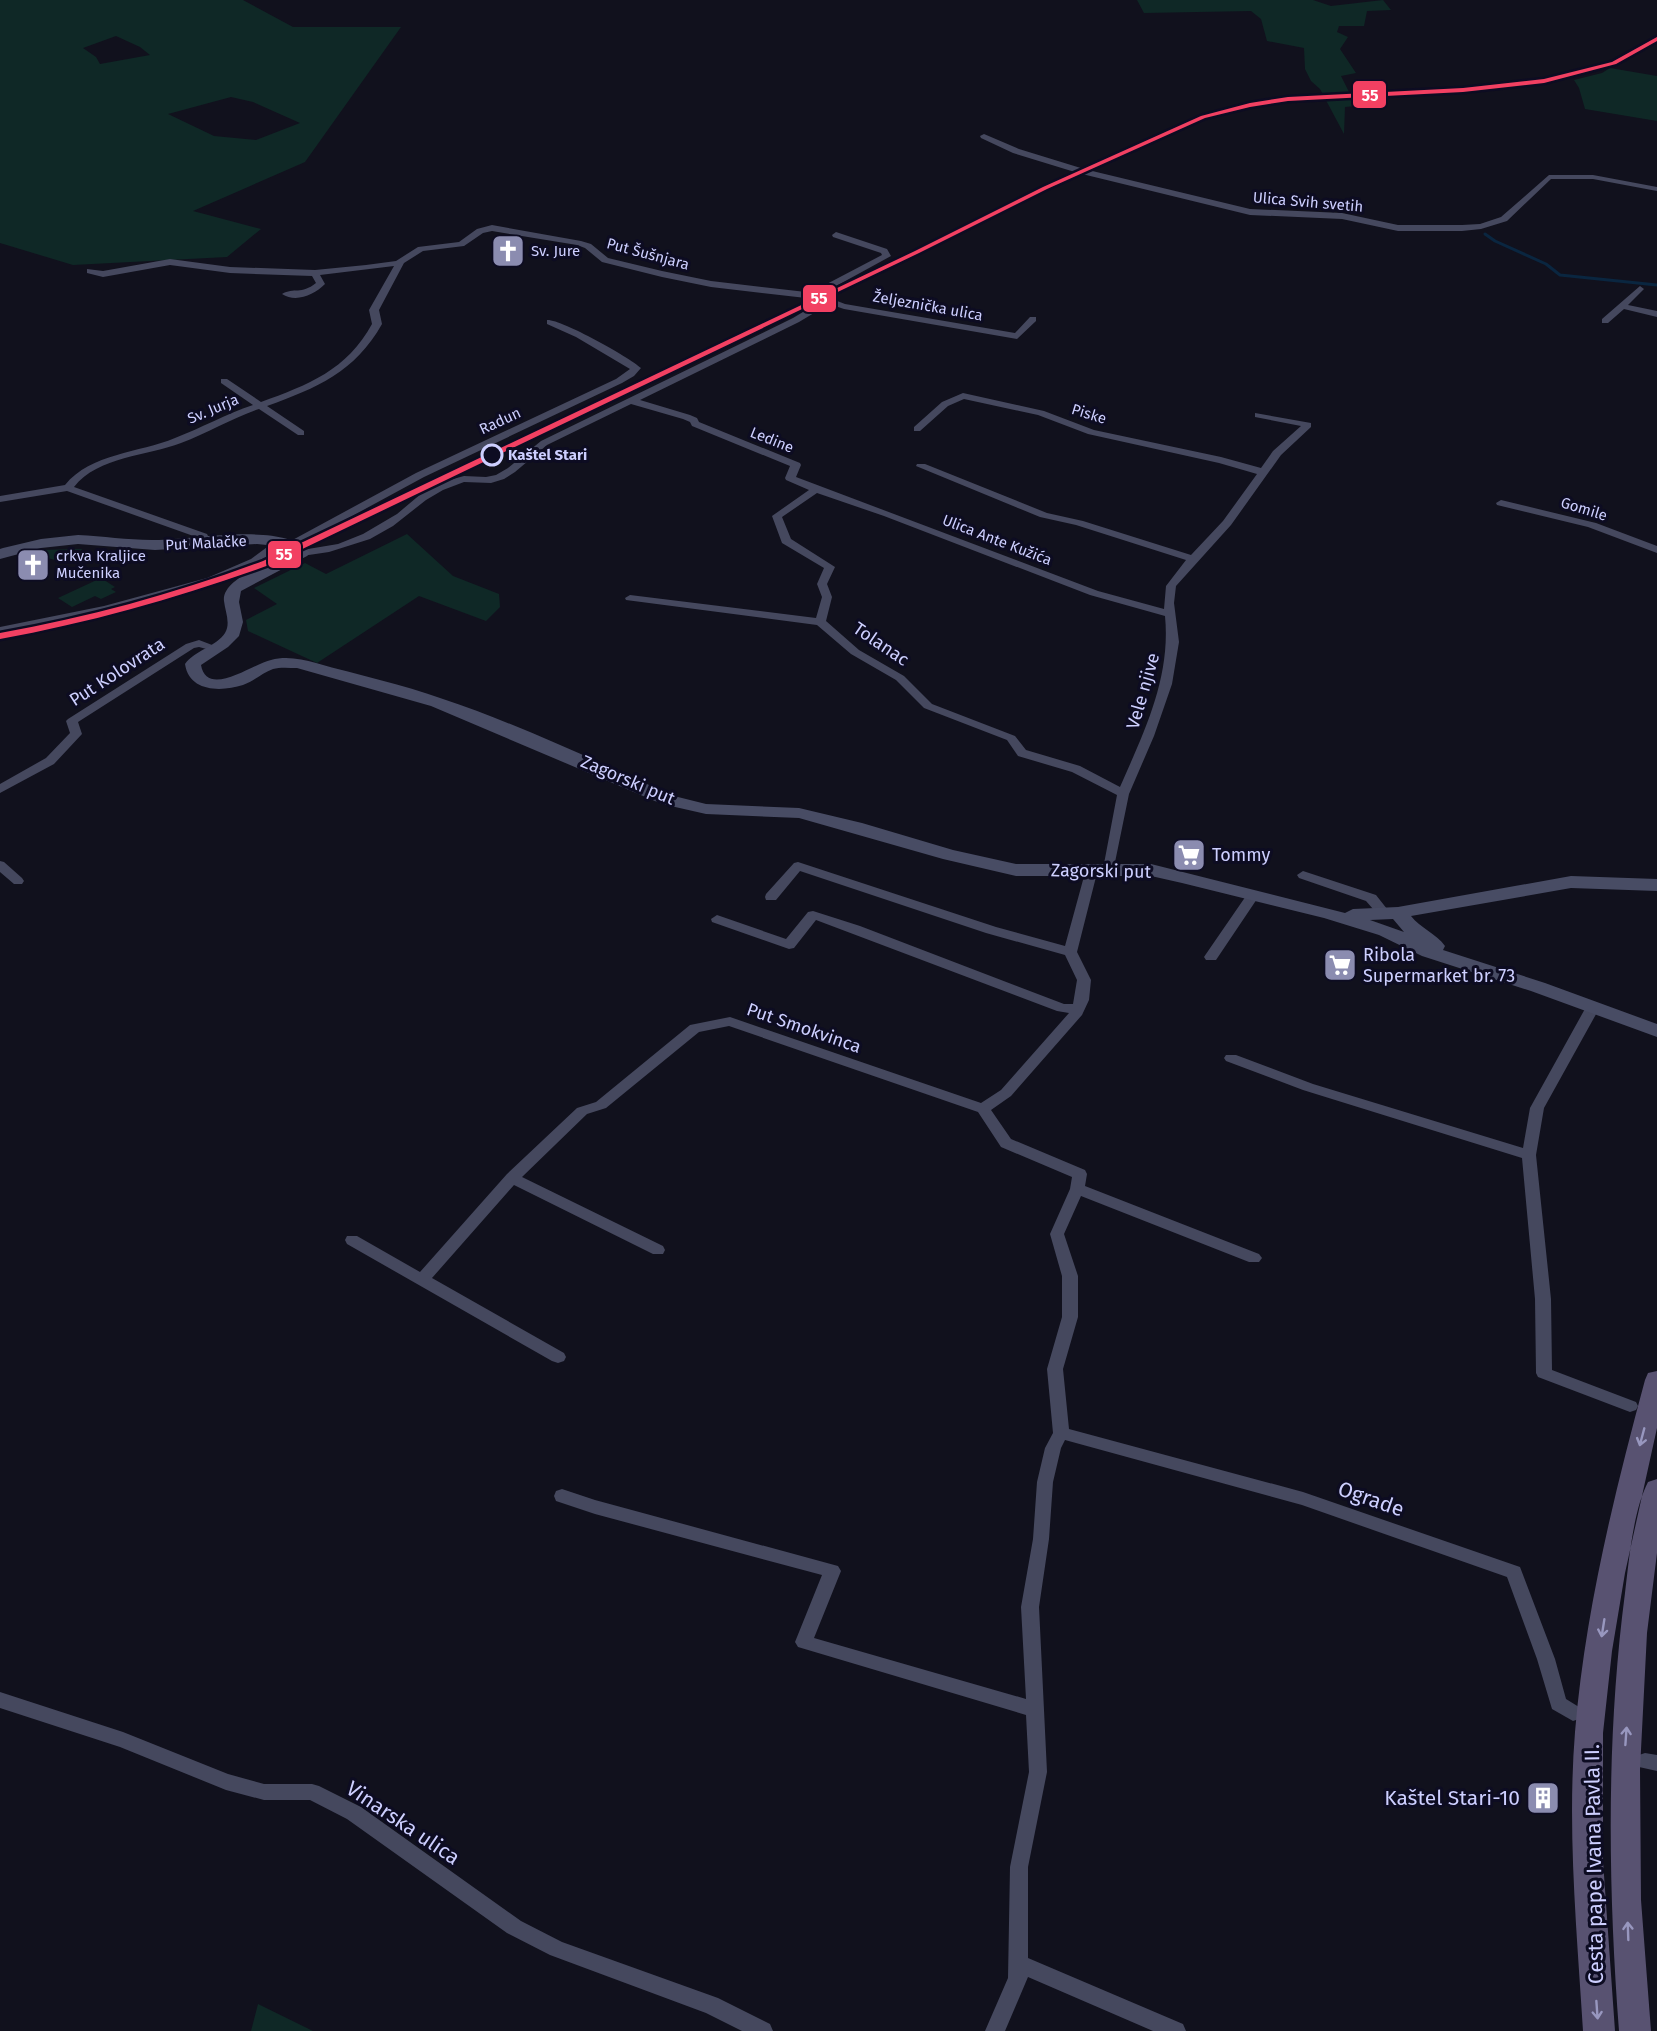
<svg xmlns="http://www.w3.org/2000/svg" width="1657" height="2031" font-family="'Fira Sans',sans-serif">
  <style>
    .green { fill: #0f2826; fill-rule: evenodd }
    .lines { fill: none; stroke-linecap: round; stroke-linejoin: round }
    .stream { stroke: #0a2640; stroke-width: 3 }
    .minor { fill: #45485e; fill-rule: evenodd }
    .secondary { fill: #484c64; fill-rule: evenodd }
    .primary { fill: #585271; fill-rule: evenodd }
    .rail-1-casing { stroke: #0d0c22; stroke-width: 5 }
    .rail-1 { fill: #f24062; fill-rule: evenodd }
    .oneway { stroke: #9897bf }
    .stop-dot { fill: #0d0c22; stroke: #cdcfff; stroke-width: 3 }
    .labels { text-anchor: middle; stroke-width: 6; stroke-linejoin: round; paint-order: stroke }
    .far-street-label { font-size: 15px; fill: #cdcfff; stroke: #0d0c22 }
    .far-poi-label { font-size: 15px; fill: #cdcfff; stroke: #0d0c22; text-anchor: start }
    .far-stop-label { font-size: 15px; font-weight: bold; fill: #cdcfff; stroke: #0d0c22; text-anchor: start }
    .street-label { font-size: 18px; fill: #cdcfff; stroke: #0d0c22 }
    .poi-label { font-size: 18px; fill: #cdcfff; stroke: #0d0c22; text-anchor: start }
    .near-street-label { font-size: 21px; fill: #cdcfff; stroke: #0d0c22 }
    .near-poi-label { font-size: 21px; fill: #cdcfff; stroke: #0d0c22; text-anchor: end }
    .line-badge { stroke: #0d0c22; stroke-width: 2 }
    .badge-label { font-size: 16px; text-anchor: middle; font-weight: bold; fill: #fff }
  </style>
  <rect width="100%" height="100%" fill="#11111d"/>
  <!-- green -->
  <path class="green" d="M0,0H243L293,27H401L305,162L193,211L261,229L227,257L73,265L0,243ZM116,36L140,47L150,55L100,64L96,57L83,48ZM231,97L253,102L300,123L256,140L214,136L168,114Z
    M1137,0H1313L1331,6L1383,0L1391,10L1367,11L1364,26H1339L1337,32L1348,37L1340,49L1356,73L1341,76L1356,106L1345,107L1344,134L1320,89L1311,81L1305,69L1304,48L1267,41L1261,19L1251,11L1144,13Z
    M1610,68L1657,76V121L1585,109L1579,88L1574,80L1602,73Z
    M407,534L453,576L499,594L500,607L486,621L419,596L317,663L248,631L246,620L277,604L254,588L305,563L326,574Z
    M82,549C72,569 52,560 36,553L39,550Z
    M101,578L115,587L111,589L116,592L101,599L95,596L72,607L58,598Z
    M258,2004L313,2031H251Z"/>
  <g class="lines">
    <!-- stream -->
    <path class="stream" d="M1485,234L1495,241L1546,264L1560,275L1657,285"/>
    <!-- minor -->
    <path class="minor" d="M984,134L1019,149L1084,169L1250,209L1342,213L1398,225H1462L1480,224L1501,217L1549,175H1593L1657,187V191L1593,179H1551L1507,221L1481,229L1462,231H1398L1342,219L1250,215L1078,173L1013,153L981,138L980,136Z
      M492,225L581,241L591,244L608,258L662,271L711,281L806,292H816L821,287L882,255L881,253L833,237L832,235L836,232L887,249L891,256L827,291L825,293L830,295L832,299L845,304L1015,333L1030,317H1036V321L1017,339L844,309L829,304L799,322L640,400L690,415L697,418L699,422L800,463L801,465L796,477L1098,591L1164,609L1166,586L1186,560L1076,525L1040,517L916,466L917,464H925L1047,513L1083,521L1191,555L1223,521L1257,474L1219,463L1088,434L1038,415L964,399L948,406L920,431H914V427L942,402L963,393L1044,411L1094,430L1221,457L1261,468L1273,451L1301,426L1255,417V413L1311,423V427L1281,455L1231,525L1176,586L1174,603L1179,642L1172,684L1154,736L1129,794L1113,872L1109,873L1103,869L1117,795L1072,772L1018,756L1007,740L924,708L896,680L851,654L817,625L626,600L625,598L630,595L816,618L822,597L817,584L824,568L782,543L772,516L809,490L786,480L785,478L790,466L692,426L690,422L683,419L631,404L547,445L515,472L504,479L491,483L464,482L443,490L426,500L393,526L370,539L329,552L302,556L297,553L302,550L338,544L363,534L397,514L422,493L446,481L464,476L486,477L496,475L508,468L541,441L793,318L823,300L818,297L806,298L711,287L662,277L602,262L585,248L577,245L492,231L483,233L464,246L423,251L404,263L379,310L382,324C355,372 317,388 267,406L304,431V435H298L259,409C232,418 208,433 181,443C148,456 98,456 74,487L207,534L211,542L210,544H202L199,538L67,491L0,502V496L65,485C91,453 139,453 175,438C201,428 226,414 253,405L221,383V379H227L261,402C308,385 347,370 372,324L369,310L394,266L320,275L325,284C314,295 296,303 282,294C294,287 301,295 316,283L312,276L230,273L170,265L103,277L87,273V269L103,271L170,259L230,267L315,270L366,265L396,261L418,247L459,242L477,229ZM817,493L884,516L1090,595L1165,616C1171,678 1144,732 1120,787L1080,766L1026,750L1015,736L932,704L904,676L859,650L826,621L832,597L827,584L835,567L791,539L782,517Z
      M1640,286L1644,289L1628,305L1657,311V317L1624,309L1608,323H1602V319Z
      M547,320C561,319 629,357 641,368L634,376L622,383L424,477L295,547H287V543L416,473L616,379L630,369L576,337L547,324Z
      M1501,500L1596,523L1657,546V553L1588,527L1497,505L1496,503Z
      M278,539L283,542L282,544C249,577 205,586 162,598C108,612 55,624 0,633V627L104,606L207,578L251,559Z
      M199,640L220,648L214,651L199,647L194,648L78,722L82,734L54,764L0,793V784L46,758L70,733L66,721L68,719L186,644Z
      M0,861L4,862L22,878L24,881L22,884H14L0,872Z
      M798,862L996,927L1065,946L1086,869L1092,865L1096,866L1098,869L1077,952L1091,980L1089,1000L1082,1015L1011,1096L991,1110L1011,1139L1085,1170L1087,1174L1085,1186L1259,1254L1262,1258L1259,1262H1249L1081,1196L1064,1234L1078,1276V1317L1063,1369L1069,1429L1303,1492L1520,1567L1555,1659L1566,1699L1579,1707L1582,1713L1579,1719L1573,1721L1552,1709L1537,1659L1507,1577L1302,1505L1065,1440L1061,1448L1053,1482L1049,1539L1039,1607L1047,1772L1028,1867V1958L1183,2024L1186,2031H1153L1028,1977L1005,2031H985L1008,1978L1010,1867L1029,1772L1026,1715L798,1647L795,1642L822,1575L595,1514L556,1501L554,1496L556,1491L562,1489L595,1500L838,1566L841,1571L814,1638L1026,1699L1021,1607L1033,1539L1037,1482L1045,1448L1053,1433L1047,1369L1062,1317V1276L1050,1234L1070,1189L1072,1177L1001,1147L978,1112L729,1026L699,1032L606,1108L587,1114L522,1177L663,1246L665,1250L663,1254H653L514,1185L432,1278L564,1353L566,1357L564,1361L558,1363L552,1361L347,1244L345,1240L347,1236H357L420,1272L507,1174L577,1108L596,1102L690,1025L730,1017L981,1103L1001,1090L1069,1013L1057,1011L816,920L794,948L789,949L712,922L711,919L717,915L786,939L808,912L813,911L860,926L1064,1004H1073L1077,980L1065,955L986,933L800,871L776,900H766L765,897L766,894L794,863Z
      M1303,871L1376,895L1391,914L1390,917H1380L1366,901L1299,878L1297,875Z
      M1253,892L1259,896L1216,960H1206L1204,957L1206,954L1248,893Z
      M1593,1003L1600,1007L1544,1108L1536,1155L1551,1299L1552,1370L1636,1402L1638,1406L1636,1410L1630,1412L1538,1377L1536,1373L1535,1299L1522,1158L1303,1090L1226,1061L1224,1058L1226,1055H1236L1313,1084L1523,1148L1530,1108L1586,1007Z
      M0,1692L123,1732L228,1774L264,1784H312L319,1786L361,1807L521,1921L562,1942L718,1998L770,2024L773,2031H742L706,2013L550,1955L507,1933L347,1819L310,1800H264L226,1790L120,1747L0,1708Z
      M1645,1753L1657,1755V1771L1639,1767L1636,1761L1639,1755Z"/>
    <!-- secondary -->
    <path class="secondary" d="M78,535C103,536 127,540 152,540C190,541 285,520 310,553L307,556L241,591L239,602L243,622L239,636L228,647L201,665C207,699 254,663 271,660C286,656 301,659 316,663C358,675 402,684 443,699C521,725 599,763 674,796L706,804L799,808L862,823L953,850L1016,864H1151L1345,913L1353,909L1398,907L1571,876L1657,879V891L1571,888L1411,916C1420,928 1437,934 1445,946L1443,950L1545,983L1657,1024V1037L1531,991L1422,956L1379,935L1324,918L1182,883L1151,876H1016L943,859L799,818L706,814L662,804L431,706L297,668C289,668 280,667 273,669C262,673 254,681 243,685C221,692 189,692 185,664C195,650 216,647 225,633C231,623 225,611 224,601C221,578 274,561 292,552L277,546L257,544L155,550L78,544L41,548L0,559V549L3,548L41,539ZM1393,919L1404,932L1370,920Z"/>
    <!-- primary -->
    <path class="primary" d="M1657,1371V1428L1625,1573L1612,1651L1603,1733V1861L1615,2031H1583C1577,1932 1567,1831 1575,1732C1585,1612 1614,1495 1645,1380L1648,1373Z
      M1657,1479V1553L1647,1633L1640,1769L1641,1900L1651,2031H1619C1608,1885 1606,1738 1625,1593C1629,1560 1633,1511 1648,1482Z"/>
    <defs>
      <path id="rail-1" d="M1657,37V41L1616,64L1544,83L1463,92L1288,101L1250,107L1205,118L1047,189L919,253L269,565C181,597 92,622 0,639V633C90,617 177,593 263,561L915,251L1043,187L1201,116L1250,103L1288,97L1463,88L1544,79L1612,62Z"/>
    </defs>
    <!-- rail-1 casing -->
    <use href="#rail-1" class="rail-1-casing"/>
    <!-- rail-1 -->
    <use href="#rail-1" class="rail-1"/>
  </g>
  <!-- one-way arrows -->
  <defs><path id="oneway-shaft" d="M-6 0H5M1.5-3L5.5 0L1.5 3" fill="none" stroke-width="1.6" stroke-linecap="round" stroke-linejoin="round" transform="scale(1.5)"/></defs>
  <g class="oneway">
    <use href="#oneway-shaft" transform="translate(1642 1437) rotate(105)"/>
    <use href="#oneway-shaft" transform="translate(1603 1628) rotate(99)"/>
    <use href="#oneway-shaft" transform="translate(1626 1736) rotate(-86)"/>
    <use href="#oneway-shaft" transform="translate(1628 1931) rotate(-92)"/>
    <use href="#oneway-shaft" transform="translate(1597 2010) rotate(86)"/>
  </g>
  <!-- icons -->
  <defs>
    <symbol id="church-square" viewBox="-11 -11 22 22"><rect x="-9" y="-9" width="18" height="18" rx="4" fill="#8b8cb0" stroke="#0d0c22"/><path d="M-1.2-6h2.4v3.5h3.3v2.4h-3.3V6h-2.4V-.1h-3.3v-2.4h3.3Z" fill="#fff"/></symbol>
    <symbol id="supermarket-square" viewBox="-11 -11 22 22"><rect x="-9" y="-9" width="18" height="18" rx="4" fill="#8b8cb0" stroke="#0d0c22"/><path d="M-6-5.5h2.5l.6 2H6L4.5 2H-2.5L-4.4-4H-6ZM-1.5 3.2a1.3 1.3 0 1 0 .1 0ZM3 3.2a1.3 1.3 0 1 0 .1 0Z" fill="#fff"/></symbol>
    <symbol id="building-square" viewBox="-11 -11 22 22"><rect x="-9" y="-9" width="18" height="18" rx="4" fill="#8b8cb0" stroke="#0d0c22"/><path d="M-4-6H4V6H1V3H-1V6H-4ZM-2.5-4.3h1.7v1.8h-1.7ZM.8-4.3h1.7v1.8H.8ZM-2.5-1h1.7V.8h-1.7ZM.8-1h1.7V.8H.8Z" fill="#fff"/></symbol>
  </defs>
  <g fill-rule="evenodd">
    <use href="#church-square" x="489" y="232" width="38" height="38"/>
    <use href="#church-square" x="14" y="546" width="38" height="38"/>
    <use href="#supermarket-square" x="1170" y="836" width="38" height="38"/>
    <use href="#supermarket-square" x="1321" y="946" width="38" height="38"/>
    <use href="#building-square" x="1524" y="1779" width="38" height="38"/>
  </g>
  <!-- markers -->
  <circle class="stop-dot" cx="492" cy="455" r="10"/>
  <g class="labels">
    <!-- far-street labels -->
    <g class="far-street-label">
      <text transform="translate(1308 202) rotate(5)" y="5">Ulica Svih svetih</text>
      <text transform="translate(648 254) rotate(15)" y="5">Put Šušnjara</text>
      <text transform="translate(928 306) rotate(10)" y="5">Željeznička ulica</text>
      <text transform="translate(213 409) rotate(-23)" y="5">Sv. Jurja</text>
      <text transform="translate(1089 414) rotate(17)" y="5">Piske</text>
      <text transform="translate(500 421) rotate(-25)" y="5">Radun</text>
      <text transform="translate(772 440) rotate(22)" y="5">Ledine</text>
      <text transform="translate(1584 509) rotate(17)" y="5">Gomile</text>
      <text transform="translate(997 540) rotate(21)" y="5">Ulica Ante Kužića</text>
      <text transform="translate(206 543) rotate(-3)" y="5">Put Malačke</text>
    </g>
    <!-- far-poi labels -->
    <g class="far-poi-label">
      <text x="531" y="256">Sv. Jure</text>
      <text x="56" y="561">crkva Kraljice<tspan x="56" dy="17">Mučenika</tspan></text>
    </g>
    <!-- far-stop labels -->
    <g class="far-stop-label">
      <text x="508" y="460">Kaštel Stari</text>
    </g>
    <!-- street labels -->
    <g class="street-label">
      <text transform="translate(881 644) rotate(34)" y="6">Tolanac</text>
      <text transform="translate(117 672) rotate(-33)" y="6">Put Kolovrata</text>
      <text transform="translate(1143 691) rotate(-74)" y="6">Vele njive</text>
      <text transform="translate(628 780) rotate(23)" y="6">Zagorski put</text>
      <text transform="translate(1101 871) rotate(1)" y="6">Zagorski put</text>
      <text transform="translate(804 1028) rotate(19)" y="6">Put Smokvinca</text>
    </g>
    <!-- poi labels -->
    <g class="poi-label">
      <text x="1212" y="861">Tommy</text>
      <text x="1363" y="961">Ribola<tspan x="1363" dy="21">Supermarket br. 73</tspan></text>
    </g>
    <!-- near-street labels -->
    <g class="near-street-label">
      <text transform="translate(1371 1499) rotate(19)" y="7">Ograde</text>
      <text transform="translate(403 1823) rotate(34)" y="7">Vinarska ulica</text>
      <text transform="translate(1594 1864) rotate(-91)" y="7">Cesta pape Ivana Pavla II.</text>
    </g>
    <!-- near-poi labels -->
    <g class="near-poi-label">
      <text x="1520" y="1805">Kaštel Stari-10</text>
    </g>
  </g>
  <g class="line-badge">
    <rect x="1352" y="80" width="35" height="29" rx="6" fill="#f24062"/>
    <rect x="802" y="284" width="35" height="29" rx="6" fill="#f24062"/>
    <rect x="267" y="540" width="35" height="29" rx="6" fill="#f24062"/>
  </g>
  <g class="badge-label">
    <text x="1370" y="101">55</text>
    <text x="819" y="304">55</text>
    <text x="284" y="560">55</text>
  </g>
</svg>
